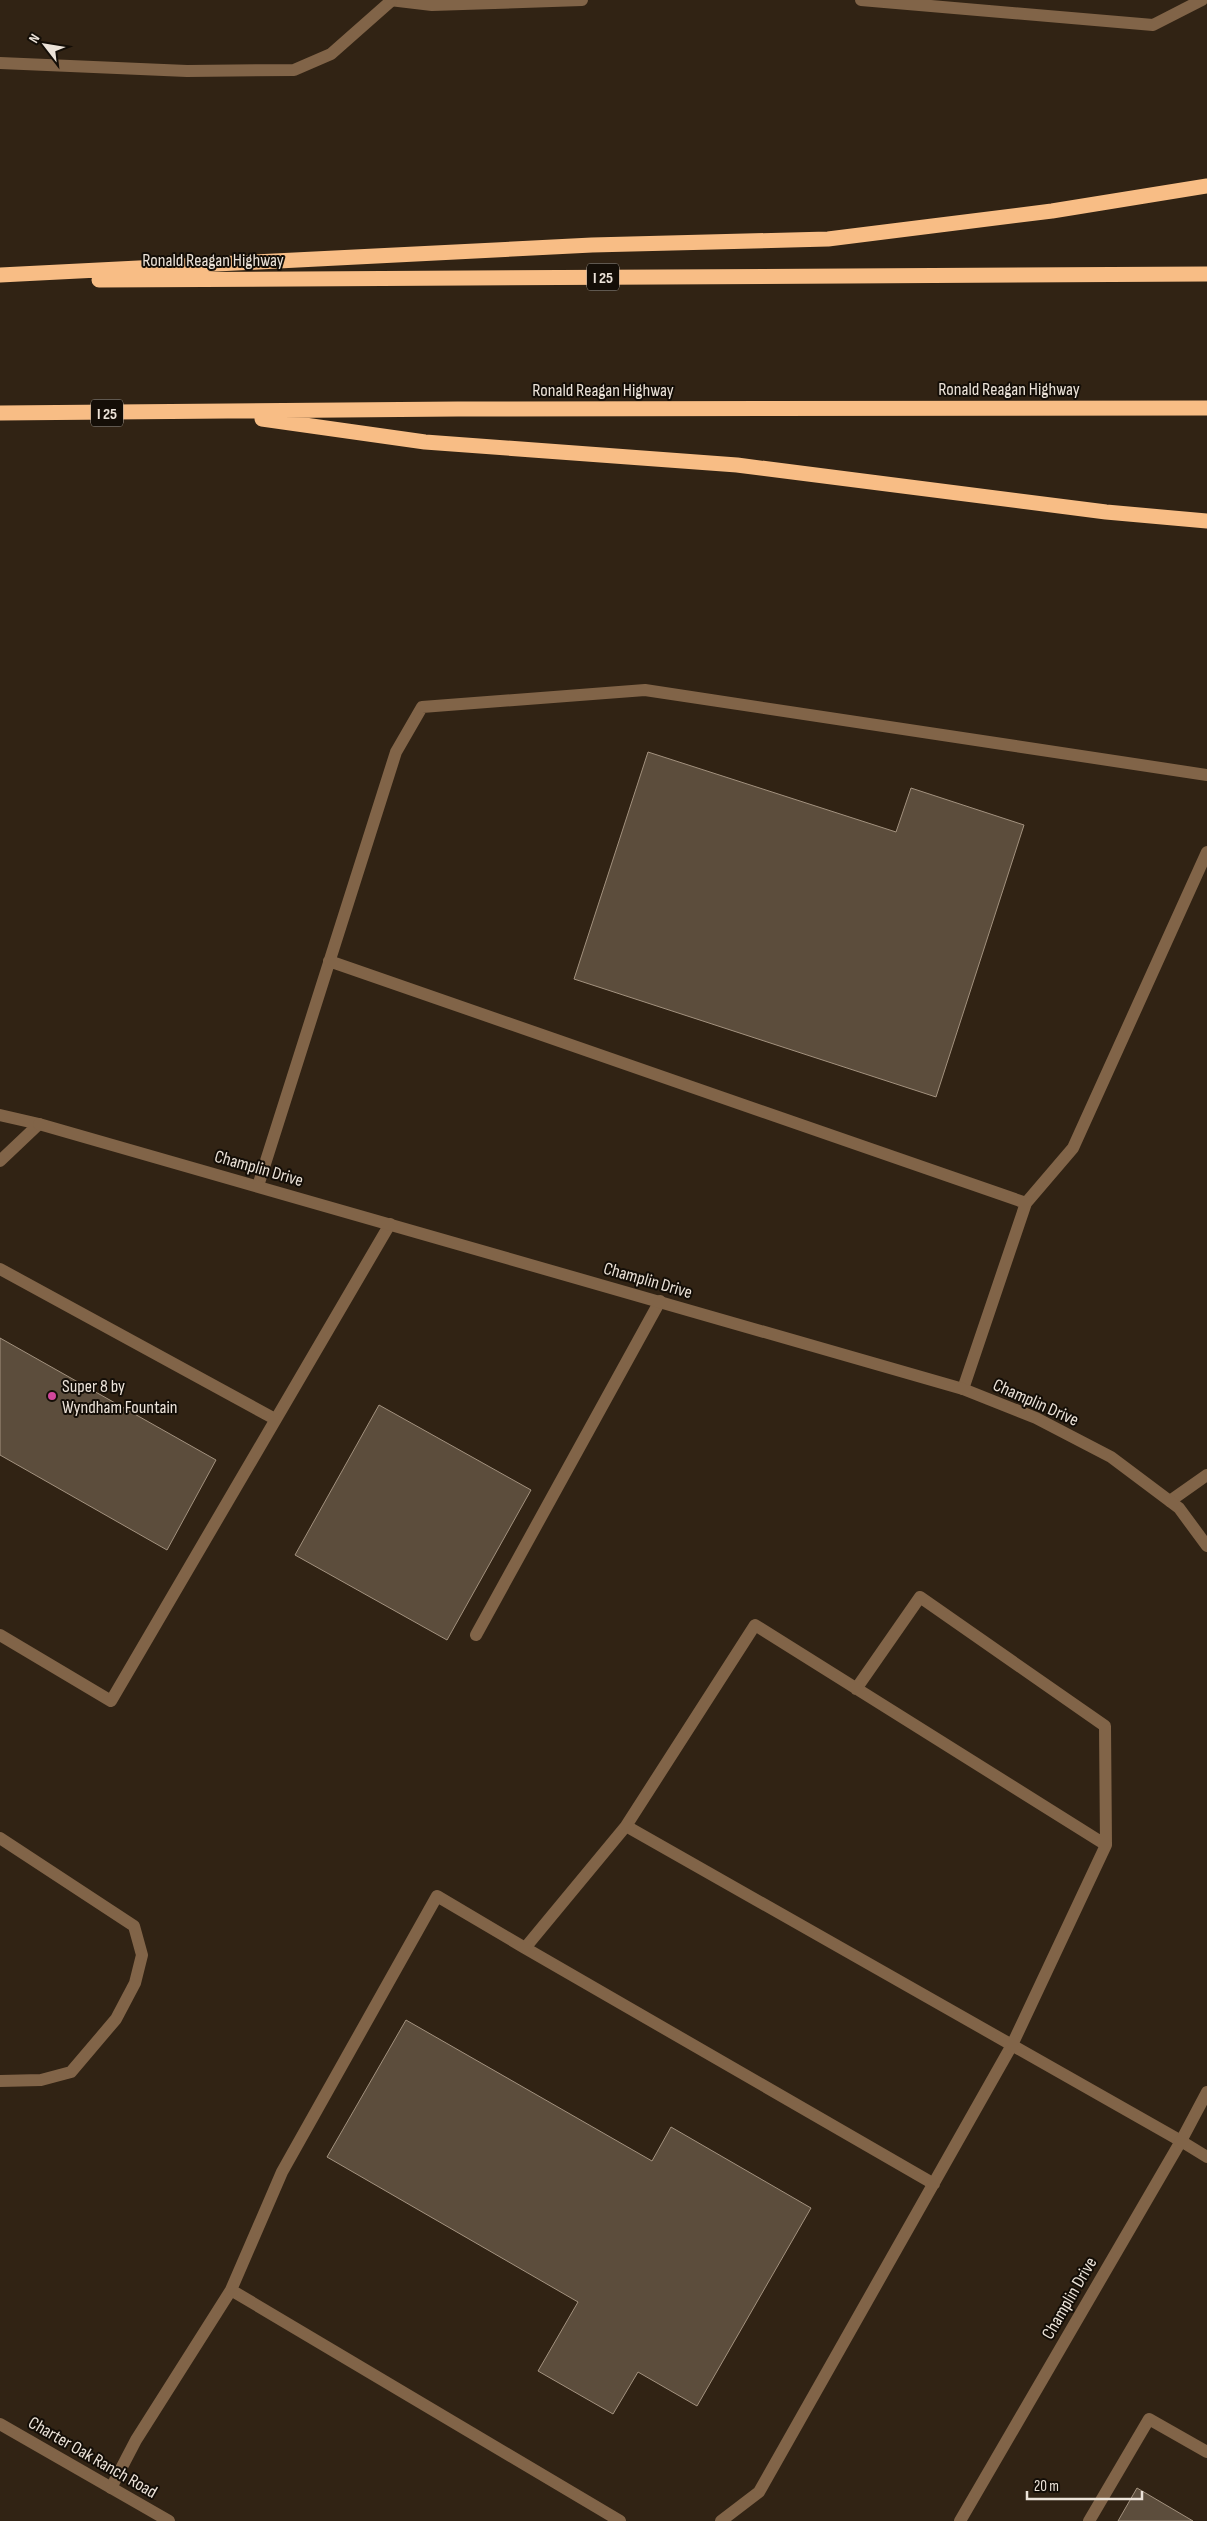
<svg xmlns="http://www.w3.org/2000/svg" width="1207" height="2521" font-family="'Sofia Sans Condensed',sans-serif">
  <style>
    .building { fill: #5c4d3c; stroke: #a3927f }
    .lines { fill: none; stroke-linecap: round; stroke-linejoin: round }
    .service { stroke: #816448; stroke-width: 12 }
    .minor { stroke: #816448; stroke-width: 12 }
    .motorway { stroke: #f8bd85; stroke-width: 15 }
    .hotel-dot { fill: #d1479c; stroke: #140e07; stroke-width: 2 }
    .labels { text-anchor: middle; stroke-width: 4; stroke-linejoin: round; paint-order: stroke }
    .shield { fill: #140e07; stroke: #aba39a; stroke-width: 1 }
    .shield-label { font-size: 16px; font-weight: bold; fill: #ece3d9 }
    .street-label { font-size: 18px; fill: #ece3d9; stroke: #140e07 }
    .poi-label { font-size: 18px; fill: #ece3d9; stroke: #140e07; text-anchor: start }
  </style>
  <rect width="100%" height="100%" fill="#312314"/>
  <!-- building -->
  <path class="building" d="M648,752L896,832L911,788L1024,825L936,1097L574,979Z
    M0,1338L216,1460L167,1550L0,1455Z
    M379,1405L531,1490L447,1640L295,1555Z
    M406,2020L652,2161L671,2127L811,2208L697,2406L638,2372L613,2414L538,2371L578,2302L327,2157Z
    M1137,2488L1193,2521H1118Z"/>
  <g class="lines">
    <!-- service -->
    <path class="service" d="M390,0L432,5L582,0
      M861,0L1153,25L1202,0
      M329,961L1026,1203
      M0,1115L39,1124
      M0,1161L39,1124
      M258,1186L396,752L422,707L645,690L1207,775
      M0,1269L275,1419
      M963,1389L1026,1203L1073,1148L1207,852
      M1170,1501L1207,1475
      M0,1635L111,1701L390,1224
      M476,1635L660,1301
      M856,1689L920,1597L1105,1726L1106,1845
      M626,1826L755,1625L1106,1845L1012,2045L759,2492L721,2521
      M0,1838L134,1926L142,1955L135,1983L116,2019L71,2072L41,2080L0,2081
      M525,1948L934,2184
      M111,2488L136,2440L231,2290
      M620,2521L231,2290L282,2172L437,1896L525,1948L626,1826L1181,2141
      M1089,2521L1149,2419L1207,2452"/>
    <!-- minor -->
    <path class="minor" d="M0,63L187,71L294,70L331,54L391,1
      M39,1124L963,1389L1036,1418L1111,1457L1179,1508L1207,1546
      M1181,2141L1207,2157
      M0,2424L169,2521
      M960,2521L1181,2141L1207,2092"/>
    <!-- motorway -->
    <path class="motorway" d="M0,275L592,245L828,239L1052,211L1207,186
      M99,280L1207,274
      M0,413L458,409L1207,408
      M262,419L425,442L737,465L1106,512L1207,521"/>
  </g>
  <!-- markers -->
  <circle class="hotel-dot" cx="52" cy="1396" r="5"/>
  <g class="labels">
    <!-- shield labels -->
    <g class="shield">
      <rect x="587" y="263.5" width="32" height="27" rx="4"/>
      <rect x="91" y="399.5" width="32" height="27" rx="4"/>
    </g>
    <g class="shield-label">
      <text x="603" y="283">I 25</text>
      <text x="107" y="419">I 25</text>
    </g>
    <!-- street labels -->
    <g class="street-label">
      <text x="213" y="266">Ronald Reagan Highway</text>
      <text x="1009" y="395">Ronald Reagan Highway</text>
      <text x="603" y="396">Ronald Reagan Highway</text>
      <text transform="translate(259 1168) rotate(16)" y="6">Champlin Drive</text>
      <text transform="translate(648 1280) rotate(16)" y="6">Champlin Drive</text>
      <text transform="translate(1036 1402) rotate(24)" y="6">Champlin Drive</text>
      <text transform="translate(1069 2298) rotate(-60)" y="6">Champlin Drive</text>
      <text transform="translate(93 2457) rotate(30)" y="6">Charter Oak Ranch Road</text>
    </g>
    <!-- poi labels -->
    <g class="poi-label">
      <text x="62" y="1392">Super 8 by<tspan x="62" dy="21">Wyndham Fountain</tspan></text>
    </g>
  </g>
  <!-- north arrow -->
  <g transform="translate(45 45) rotate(301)" stroke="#140e07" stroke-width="4" paint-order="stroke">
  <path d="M0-4L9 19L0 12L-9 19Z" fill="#ece3d9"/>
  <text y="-8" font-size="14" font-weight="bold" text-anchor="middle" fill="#ece3d9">N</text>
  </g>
  <!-- scale -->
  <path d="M1027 2491v8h115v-8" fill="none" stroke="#ece3d9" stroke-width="2.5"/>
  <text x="1034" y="2491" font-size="15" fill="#ece3d9" stroke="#140e07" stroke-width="4" paint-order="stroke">20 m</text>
</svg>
